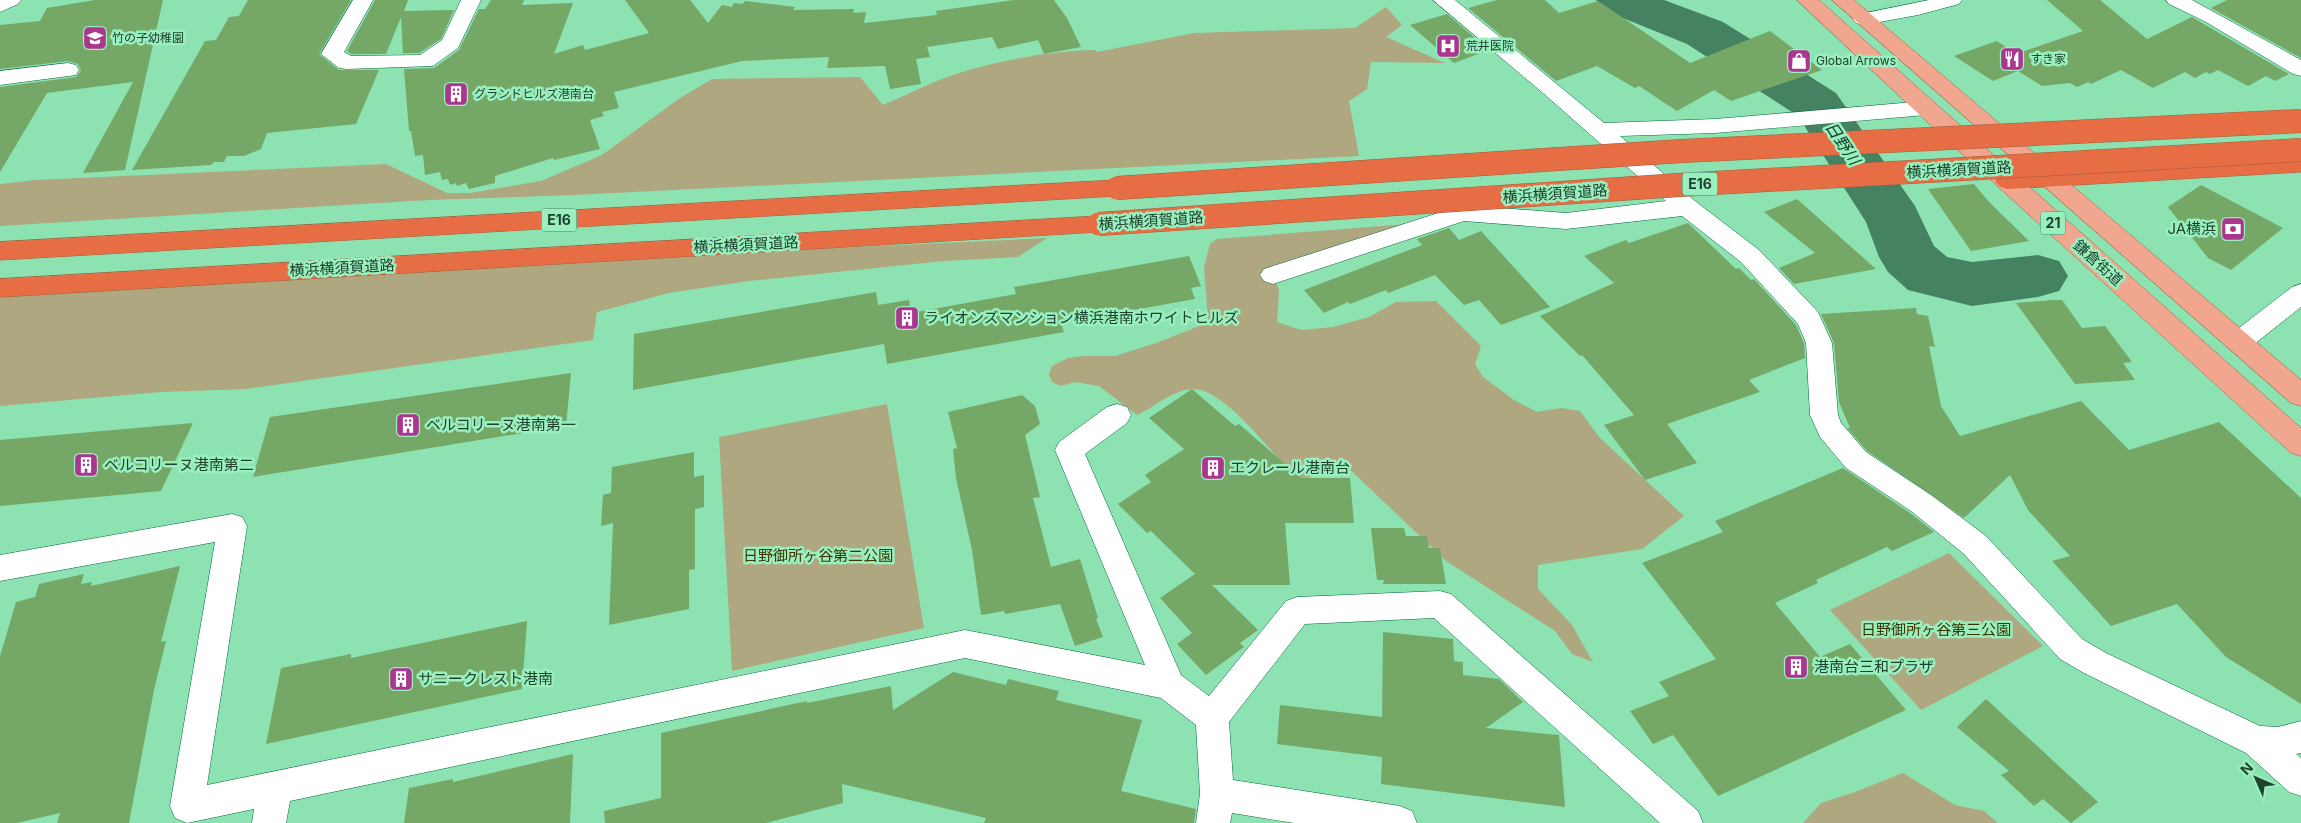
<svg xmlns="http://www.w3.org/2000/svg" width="2301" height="823" font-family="Inter,'Noto Sans JP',sans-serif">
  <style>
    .green { fill: #afa77f }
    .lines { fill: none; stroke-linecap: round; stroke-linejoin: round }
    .river { fill: #458261; fill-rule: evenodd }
    .building { fill: #75a766 }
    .street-casing { stroke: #006941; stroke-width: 1 }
    .secondary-casing { stroke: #006941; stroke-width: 1 }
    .primary-casing { stroke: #a15e3d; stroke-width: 1 }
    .highway-casing { stroke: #a15e3d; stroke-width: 1 }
    .street { fill: #fff; fill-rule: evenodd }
    .secondary { fill: #fff; fill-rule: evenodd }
    .primary { fill: #f1a78f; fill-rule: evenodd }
    .highway { fill: #e76d45; fill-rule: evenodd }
    .highway-bridge-casing { stroke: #a15e3d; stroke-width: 24; stroke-linecap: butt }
    .highway-bridge { stroke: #e76d45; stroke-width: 23 }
    .labels { text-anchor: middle; stroke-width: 5; stroke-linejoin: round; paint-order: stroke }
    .far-poi-label { font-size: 12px; fill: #1e412e; stroke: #9aefbf; text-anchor: start }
    .shield { fill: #9aefbf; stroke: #43755a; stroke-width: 1 }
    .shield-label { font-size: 14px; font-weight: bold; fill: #1e412e }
    .street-label { font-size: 15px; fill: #1e412e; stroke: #9aefbf }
    .poi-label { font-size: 15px; fill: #1e412e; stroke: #9aefbf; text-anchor: start }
    .park-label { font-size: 15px; fill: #3c3300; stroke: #9aefbf }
    .water-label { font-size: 16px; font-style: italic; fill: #10412a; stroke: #9aefbf }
  </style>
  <rect width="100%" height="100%" fill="#8de2b2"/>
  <!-- green -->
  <path class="green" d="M1386,7L1402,25L1386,37L1445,63L1371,62L1367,89L1349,101L1359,156L575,195L429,200L0,226V184L35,180L386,164L447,193H470L541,181L602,155L680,98L712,79L860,77L883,105C902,97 922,87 942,79C987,62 1048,51 1095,50L1097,52L1194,33L1355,28Z
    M1420,223L1273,275L1279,289L1277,322L1301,330L1333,327L1369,317L1396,302L1436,301L1481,346L1475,364L1483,377L1514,400L1537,412L1561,408L1580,411L1600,438L1684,516L1642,549L1538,565V589L1572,625L1593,662L1572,654L1555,631L1446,561L1342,462L1299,482C1277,460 1225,387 1192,389C1173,390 1153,408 1137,415L1099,386L1075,382L1061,386L1052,382L1049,374L1052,366L1068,358L1083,356H1115L1156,343L1202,325L1208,319L1204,267L1210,244L1217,239Z
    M1047,238L1018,257L944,261L749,281L669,293L597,312L593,340L246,389L161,392L0,406V288Z
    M887,404L924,628L732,671L719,437Z
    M1949,553L2043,646L1921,710L1830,610Z
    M1903,773L1955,805L1984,811L1998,823H1803L1821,803L1855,792Z"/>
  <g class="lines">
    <!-- river -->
    <path class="river" d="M1596,0H1664L1723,22L1836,93L1915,206L1934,246L1947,257L1972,262L2038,255L2059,261L2068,276L2059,291L2038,297L1972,306L1908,290L1888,272L1879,257L1866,222L1798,116L1687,44L1603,10Z"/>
  </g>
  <!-- building -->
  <path class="building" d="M95,0H163L125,170L83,173L133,82L47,93L0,172V87L76,77L81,71L78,64L68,61L0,69V25L40,21L47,8Z
    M248,0H351L319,54L339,70H379L356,124L267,133L261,149L244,156H227L224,162H214L211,165L132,170L205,41L216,40L229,17L239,16Z
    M375,0H408L404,11L454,10L441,39L419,53H403L401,17L386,54H351L347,51Z
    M491,0H524L522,5L573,3L554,54L583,45L585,50L649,33L625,0H690L708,23L722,5L732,7L734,3L742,4L745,1L795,7L793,10L854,9L853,13L866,12L864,23L937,15L936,11L1014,0H1054L1067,18L1081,47L1044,54L1038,40L998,49L992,37L927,47L930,57L916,59L921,84L890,89L885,66L827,68L829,57L742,61L614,92L619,108L602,112L604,116L590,120L600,149L554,160L553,158L495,176V183L469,189L466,183L457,186L456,183L450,185L448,179L442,180L440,172L425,175L423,155L415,156L411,131H409L404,69L434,68L459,50L479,9H485Z
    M1497,0H1545L1559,13L1598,1L1690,63L1770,31L1822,70L1731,101L1714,90L1677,111L1639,86L1635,88L1597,66L1556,81L1468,8Z
    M2047,0H2100L2147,39L2192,17L2289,74L2275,81L2266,76L2248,86L2218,70L2210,74L2206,72L2195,78L2185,72L2153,88L2121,70L2091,84L2088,82L2077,87L2070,83L2042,86L2018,71L1993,81L1954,56L1997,41L2016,54L2083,31Z
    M2227,0H2301V58L2211,8Z
    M1447,14L1489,50L1454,63L1410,25Z
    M1974,184L1989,202L2029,241L1971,251L1928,189Z
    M2201,185L2283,228L2231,270L2208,258L2168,207Z
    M1797,199L1876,269L1794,284L1779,268L1815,253L1764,212Z
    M1688,223L1736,269L1739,268L1751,280L1754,279L1796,325L1804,343L1805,358L1749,380L1760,392L1667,424L1697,463L1645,480L1604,425L1634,415L1582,355L1580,356L1540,316L1614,283L1584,256L1626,240L1629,243Z
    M1449,228L1459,240L1481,231L1550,307L1501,325L1479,300L1464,305L1435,275L1388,293L1386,290L1350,304L1348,302L1324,313L1304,290L1422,245L1417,239Z
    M1189,256L1201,286L1191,288L1195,299L1061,323L1064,332L887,364L884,344L633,390L634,334L876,292L878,305L909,300L911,313L1016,294L1014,287Z
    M2053,300H2062L2082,328L2105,326L2132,362L2123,363L2135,380L2075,384L2016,303Z
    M1916,308L1917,314L1928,316L1935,347L1929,346L1941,406L1960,436L2081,401L2129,450L2219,422L2301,498V704L2226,657L2177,604L2111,626L2052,561L2070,556L2028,510L2010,475L1964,518L1867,451L1847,428H1850L1839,402L1834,343L1821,314Z
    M571,373L566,426L253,477L270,417Z
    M1192,389L1235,426L1239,424L1301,478H1350L1354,523H1285L1290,585H1212L1258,630L1240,643L1244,647L1206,675L1177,644L1192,633L1160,598L1195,574L1151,531L1147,533L1118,504L1151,482L1145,475L1184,449L1149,418Z
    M1022,395L1035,406L1040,424L1025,435L1040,497L1033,498L1051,567L1080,559L1098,618L1096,619L1103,637L1075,646L1060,604L1005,614L1004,611L981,615L972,550L956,478L953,449L957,448L948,412Z
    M193,423L161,491L0,506V440Z
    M694,452V477L704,475V507L695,509V569L689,570V609L609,625L613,523L601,526L603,495L611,493L612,467Z
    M1843,468L1910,513L1934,532L1892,551L1887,547L1816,580L1818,583L1775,603L1820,657L1850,644L1906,710L1718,796L1673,735L1653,744L1630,711L1669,696L1659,682L1716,659L1642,563L1723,532L1715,521Z
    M1371,528H1404L1406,536H1427L1429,548H1440L1446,584H1383L1384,580H1377Z
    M180,566L161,642L166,641L154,690L129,823H57L60,813L17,823H0V656L16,602L35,597L39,584L84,574L81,584L92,582L91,586Z
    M527,621L522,689L266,744L281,668L351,654V658Z
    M1383,632L1453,639L1454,661L1463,662V675L1499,679L1523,702L1486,728L1559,735L1565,807L1381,784L1382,757L1277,744L1280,705L1382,717Z
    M953,672L1006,685L1008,679L1059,691L1056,700L1142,720L1121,791L1196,809L1194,823H984L986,818L842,784L843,803L766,823H605L604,811L661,798V733L807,701V703L891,686L893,710Z
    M1986,699L2098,802L2071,823L2043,799L2034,806L2001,775L2009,771L1957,727Z
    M573,754L570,823H404L409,788L453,779V782Z"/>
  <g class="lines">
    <defs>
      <path id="street" d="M353,0H373L344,52L351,56L420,55L442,40L461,0H481L458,48L433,66L347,69L339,68L321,54Z
        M1433,0H1455L1604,123L1715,119L1926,101L1934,103L1937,108L1934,113L1926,115L1715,133L1620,136L1695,201L1759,250L1818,312L1832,343L1838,415L1841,423L1866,452L1931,495L1986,536L2082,639L2106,653L2260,726L2278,727L2301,721V753L2296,754L2301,758V796L2289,792L2246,753L2084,673L2060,659L1964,554L1911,511L1846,468L1820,437L1810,415L1806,343L1798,324L1741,262L1682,216L1566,229L1464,221L1282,281L1273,284L1264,281L1260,275L1264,269L1463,205L1566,213L1666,201L1543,93Z
        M1929,0H1962L1959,4L1918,15L1863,25L1856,23L1853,19L1856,15Z
        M2166,0H2192L2301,60V76L2293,74L2206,22L2169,4Z
        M68,63L76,65L79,70L76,75L0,85V71Z
        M2301,284V307L2248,349L2239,352L2230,349L2226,342L2230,335L2292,287Z
        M1117,404L1127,407L1131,415L1127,423L1085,454L1181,675L1209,696L1286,601L1297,597L1440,591L1451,594L1698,811L1703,823H1660L1434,618L1305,624L1229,722L1233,780L1400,806L1412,811L1417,823H1294L1232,813L1230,823H1196L1200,794L1196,725L1161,698L965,658L290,801L286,823H252L254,809L187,823L175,818L170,806L215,542L0,581V555L232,514L242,517L247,526L207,785L965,630L1145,665L1055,450L1059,442L1107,407Z"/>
      <path id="secondary" d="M0,0H21L18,4L0,12Z"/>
      <path id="primary" d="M1797,0H1819L2301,428V456L2291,453L1939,133Z
        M1832,0H1854L2301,380V406L2291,403Z"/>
      <path id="highway" d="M2301,156V172L2007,189L1999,186L1995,181L1999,176L2048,169Z
        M1117,180L1125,182L1129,188L1125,194L1117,196L0,260V242Z
        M1099,216L1108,218L1111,224L1108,230L1099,232L0,297V279Z"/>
    </defs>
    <!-- street casing -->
    <use href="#street" class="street-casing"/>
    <!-- secondary casing -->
    <use href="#secondary" class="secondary-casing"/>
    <!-- primary casing -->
    <use href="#primary" class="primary-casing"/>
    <!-- highway casing -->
    <use href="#highway" class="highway-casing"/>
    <!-- street -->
    <use href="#street" class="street"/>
    <!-- secondary -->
    <use href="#secondary" class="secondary"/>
    <!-- primary -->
    <use href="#primary" class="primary"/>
    <!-- highway -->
    <use href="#highway" class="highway"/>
    <defs>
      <path id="highway-bridge" d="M1117,188L1682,151L2301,121
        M1099,224L1679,185L2301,150"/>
    </defs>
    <!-- highway-bridge casing -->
    <use href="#highway-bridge" class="highway-bridge-casing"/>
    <!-- highway-bridge -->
    <use href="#highway-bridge" class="highway-bridge"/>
  </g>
  <!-- icons -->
  <defs>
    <symbol id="school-square" viewBox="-11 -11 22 22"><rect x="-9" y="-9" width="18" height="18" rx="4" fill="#ab3690" stroke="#9aefbf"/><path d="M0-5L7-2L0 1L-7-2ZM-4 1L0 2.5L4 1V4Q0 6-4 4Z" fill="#fff"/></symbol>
    <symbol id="hospital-square" viewBox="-11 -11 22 22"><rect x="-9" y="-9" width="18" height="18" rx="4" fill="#ab3690" stroke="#9aefbf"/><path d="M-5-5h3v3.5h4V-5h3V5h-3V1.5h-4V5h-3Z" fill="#fff"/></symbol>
    <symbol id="restaurant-square" viewBox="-11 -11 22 22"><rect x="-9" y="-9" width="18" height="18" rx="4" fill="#ab3690" stroke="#9aefbf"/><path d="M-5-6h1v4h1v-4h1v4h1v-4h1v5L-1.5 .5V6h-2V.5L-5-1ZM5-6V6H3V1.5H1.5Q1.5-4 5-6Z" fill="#fff"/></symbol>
    <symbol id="shop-square" viewBox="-11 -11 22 22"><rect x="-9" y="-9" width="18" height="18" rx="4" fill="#ab3690" stroke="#9aefbf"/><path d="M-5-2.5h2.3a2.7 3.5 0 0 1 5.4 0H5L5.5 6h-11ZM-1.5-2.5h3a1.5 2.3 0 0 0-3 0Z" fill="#fff"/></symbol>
    <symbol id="building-square" viewBox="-11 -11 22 22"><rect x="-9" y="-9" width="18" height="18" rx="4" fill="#ab3690" stroke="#9aefbf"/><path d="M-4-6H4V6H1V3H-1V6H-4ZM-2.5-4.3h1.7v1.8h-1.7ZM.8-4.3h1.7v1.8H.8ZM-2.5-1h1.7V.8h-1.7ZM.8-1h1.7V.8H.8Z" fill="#fff"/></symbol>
    <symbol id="bank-square" viewBox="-11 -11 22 22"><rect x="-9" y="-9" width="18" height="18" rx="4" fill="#ab3690" stroke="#9aefbf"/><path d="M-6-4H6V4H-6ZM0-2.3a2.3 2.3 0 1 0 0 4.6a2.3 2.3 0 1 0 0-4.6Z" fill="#fff"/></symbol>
  </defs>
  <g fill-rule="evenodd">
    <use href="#school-square" x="81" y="24" width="28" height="28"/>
    <use href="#hospital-square" x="1434" y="32" width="28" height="28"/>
    <use href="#restaurant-square" x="1998" y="45" width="28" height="28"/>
    <use href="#shop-square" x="1785" y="47" width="28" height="28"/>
    <use href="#building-square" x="442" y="80" width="28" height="28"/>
    <use href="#bank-square" x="2219" y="215" width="28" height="28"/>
    <use href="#building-square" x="893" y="304" width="28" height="28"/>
    <use href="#building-square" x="394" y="411" width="28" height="28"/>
    <use href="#building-square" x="72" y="451" width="28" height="28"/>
    <use href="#building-square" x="1199" y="454" width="28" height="28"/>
    <use href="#building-square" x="1782" y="653" width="28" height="28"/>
    <use href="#building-square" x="387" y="665" width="28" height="28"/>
  </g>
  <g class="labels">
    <!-- far-poi labels -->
    <g class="far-poi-label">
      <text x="112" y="42">竹の子幼稚園</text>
      <text x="1466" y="50">荒井医院</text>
      <text x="2030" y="63">すき家</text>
      <text x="1816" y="65">Global Arrows</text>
      <text x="474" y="98">グランドヒルズ港南台</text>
    </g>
    <!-- shield labels -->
    <g class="shield">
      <rect x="1682.5" y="172.5" width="35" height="23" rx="4"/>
      <rect x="541.5" y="208.5" width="35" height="23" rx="4"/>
      <rect x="2040.5" y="211.5" width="25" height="23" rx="4"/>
    </g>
    <g class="shield-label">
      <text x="1700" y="189">E16</text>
      <text x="559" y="225">E16</text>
      <text x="2053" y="228">21</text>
    </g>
    <!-- street labels -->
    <g class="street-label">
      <text transform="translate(1959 170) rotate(-3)" y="5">横浜横須賀道路</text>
      <text transform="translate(1555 194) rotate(-4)" y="5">横浜横須賀道路</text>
      <text transform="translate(1151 221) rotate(-4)" y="5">横浜横須賀道路</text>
      <text transform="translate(746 245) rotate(-3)" y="5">横浜横須賀道路</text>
      <text transform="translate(2098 263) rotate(42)" y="5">鎌倉街道</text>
      <text transform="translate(342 268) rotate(-3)" y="5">横浜横須賀道路</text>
    </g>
    <!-- poi labels -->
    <g class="poi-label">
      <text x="2216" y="234" text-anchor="end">JA横浜</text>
      <text x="924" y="323">ライオンズマンション横浜港南ホワイトヒルズ</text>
      <text x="426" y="430">ベルコリーヌ港南第一</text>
      <text x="104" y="470">ベルコリーヌ港南第二</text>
      <text x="1230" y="473">エクレール港南台</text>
      <text x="1814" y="672">港南台三和プラザ</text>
      <text x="418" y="684">サニークレスト港南</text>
    </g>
    <!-- park labels -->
    <g class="park-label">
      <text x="818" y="561">日野御所ヶ谷第二公園</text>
      <text x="1936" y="635">日野御所ヶ谷第三公園</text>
    </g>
    <!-- water labels -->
    <g class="water-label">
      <text transform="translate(1843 143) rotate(56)" y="6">日野川</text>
    </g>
  </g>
  <!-- north arrow -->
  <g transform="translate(2256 778) rotate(315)" stroke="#9aefbf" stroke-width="4" paint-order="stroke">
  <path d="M0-4L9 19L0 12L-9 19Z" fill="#1e412e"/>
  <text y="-8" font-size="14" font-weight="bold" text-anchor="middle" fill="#1e412e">N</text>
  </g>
</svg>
